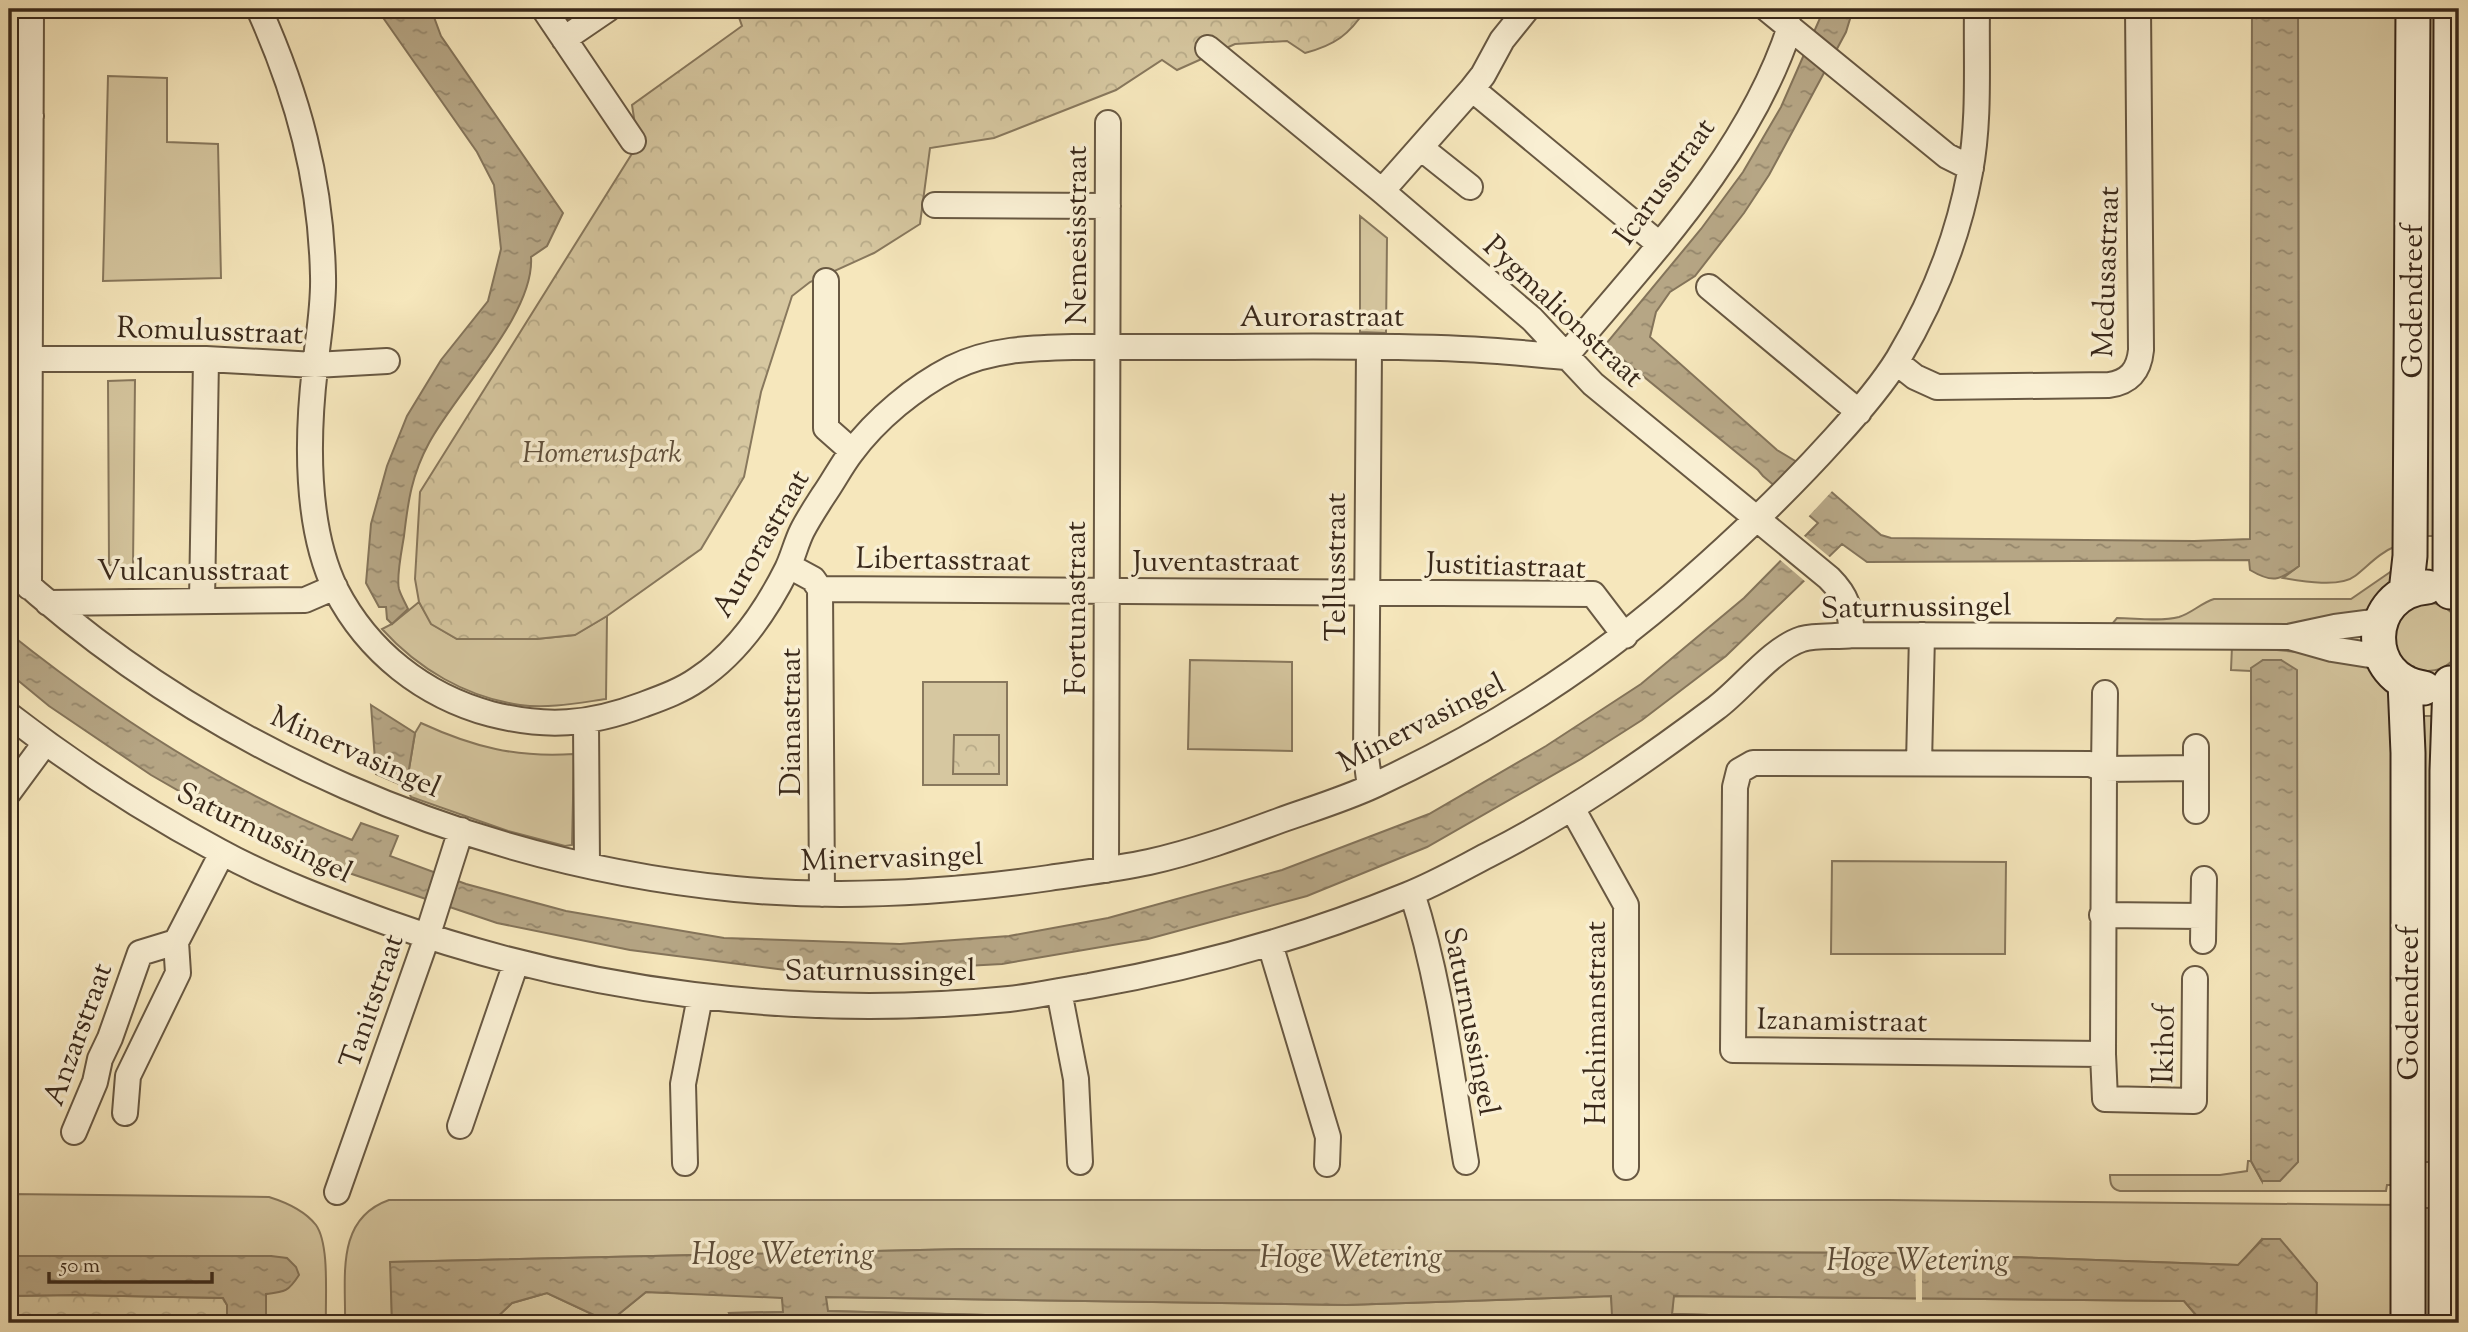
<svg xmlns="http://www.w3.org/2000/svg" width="2468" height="1332" font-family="'Sorts Mill Goudy',serif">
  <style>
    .grass { fill: #d6c7a0; stroke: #88785d; stroke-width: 2 }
    .forest { fill: url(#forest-crowns); stroke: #88785d; stroke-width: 2 }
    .water { fill: url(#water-ripples); stroke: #84745a; stroke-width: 2 }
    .pier { fill: #f6e7bc }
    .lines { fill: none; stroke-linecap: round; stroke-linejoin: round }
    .street-casing { stroke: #685842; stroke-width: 28 }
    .secondary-casing { stroke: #39281a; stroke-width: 37 }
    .street { stroke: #f9efd3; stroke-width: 24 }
    .secondary { stroke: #f9efd3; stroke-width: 33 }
    .labels { text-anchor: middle; stroke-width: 7; stroke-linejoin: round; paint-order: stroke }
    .street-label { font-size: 30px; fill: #39281a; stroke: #f9efd3 }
    .park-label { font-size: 30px; font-style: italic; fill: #60503c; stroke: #f9efd3 }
    .water-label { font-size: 32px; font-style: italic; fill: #5e4e3a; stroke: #f9efd3 }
  </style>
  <defs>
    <pattern id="forest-crowns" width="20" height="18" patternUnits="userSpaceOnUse" patternTransform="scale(1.75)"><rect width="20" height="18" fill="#d6c7a0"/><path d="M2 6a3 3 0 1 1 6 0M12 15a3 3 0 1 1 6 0" fill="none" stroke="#b8ab89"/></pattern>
    <pattern id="water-ripples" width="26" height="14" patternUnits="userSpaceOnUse" patternTransform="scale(1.75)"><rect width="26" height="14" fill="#b6a685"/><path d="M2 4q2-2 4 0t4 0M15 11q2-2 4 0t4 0" fill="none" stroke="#95876c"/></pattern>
  </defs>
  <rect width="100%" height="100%" fill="#f6e7bc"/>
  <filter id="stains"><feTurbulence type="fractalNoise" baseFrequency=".00286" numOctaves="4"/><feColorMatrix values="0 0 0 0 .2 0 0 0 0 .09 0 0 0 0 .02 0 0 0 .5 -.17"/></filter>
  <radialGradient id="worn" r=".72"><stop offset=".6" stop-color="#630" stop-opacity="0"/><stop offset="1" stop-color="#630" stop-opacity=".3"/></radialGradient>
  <!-- grass -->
  <path class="grass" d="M2298,9H2405L2396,546C2379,553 2369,565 2355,576C2340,588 2301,581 2283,578L2299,566Z
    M2417,9H2443L2442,536H2416Z
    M108,76L167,78V142L218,144L221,278L103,281Z
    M1360,216L1387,238L1386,333L1360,332Z
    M135,380L133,566L109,565L108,381Z
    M2399,566L2398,581L2362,617L2259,628L2112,624L2117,618C2136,618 2160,622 2179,617C2192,613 2201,603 2214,599H2351Z
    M419,602L432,624L457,639H536L574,635L607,616L606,699C578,703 548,709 520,705C466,697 418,669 382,629L392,624Z
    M2394 637a34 34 0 1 1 68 0a34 34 0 1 1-68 0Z
    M2232,646L2353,657L2362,660L2390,683L2402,1185H2387L2386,1191H2120C2111,1189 2110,1183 2110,1175H2220L2247,1171L2248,1161H2251L2262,1181L2281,660H2263L2251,671L2231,670Z
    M1190,660L1292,662V751L1188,749Z
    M923,682H1007V785H923Z
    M2416,716H2441L2435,1162H2418Z
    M421,723C473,747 517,758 574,754L572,845L565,846L508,831L411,797L406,787L415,733Z
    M1832,861L2006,862L2005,954H1831Z
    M9,1194L269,1197C285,1202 305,1211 316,1225C330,1245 325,1299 326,1323H266V1294L271,1256H9Z
    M389,1200H1889L2402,1205V1323H2316L2317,1283L2262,1239L2239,1265L1899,1253L965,1249L391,1262L392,1323H345C346,1277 335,1219 389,1200Z
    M2416,1208H2437L2439,1323H2414Z
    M646,1292L782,1297L784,1312L729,1313L732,1323H491L512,1303L547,1293L609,1322Z
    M1611,1296L1613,1316H1521L1520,1323H972L982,1315L827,1311L825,1297L1346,1305Z
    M1673,1296L2184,1301L2203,1323H1746V1316L1672,1314Z"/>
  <!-- forest -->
  <path class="forest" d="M736,9H1366C1349,35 1335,45 1305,53L1287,41L1235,44L1177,70L1162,60L1116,90L994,138L930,148L920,224L874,253L810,282L792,296L761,392L744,477L701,549L607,616L575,635L536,639H457L431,624L419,602L415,579L420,492L638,144L632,105L742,26Z
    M954,735H999V774H953Z
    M73,1295L223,1298L227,1305V1323H9V1296Z"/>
  <!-- water -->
  <path class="water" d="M377,9H431L441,36L563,213L547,246L531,257C535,314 456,392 429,443C412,474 408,501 404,536C402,549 396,577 399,589C401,596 405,602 408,609L392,624L387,619L386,607H379L366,583L371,524L387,466L407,416L441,360L488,301L501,249L494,185L477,152Z
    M1824,9H1853L1846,32L1769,175L1744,213L1695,276L1670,292L1656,312L1650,337L1777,450L1797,462L1881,535L1891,538L2194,541L2250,539L2252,9H2298L2299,566C2279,581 2272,583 2250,570L2249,560L1867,562L1842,544L1726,656L1642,720L1581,759L1427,847L1307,896L1148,939L1002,964L817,974L630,950L497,923L340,870L200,803L151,775L49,706L9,673V633C113,716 227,791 352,840L361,823L398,836L390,856L466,884L566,911L724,938L900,944L1009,936L1108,918L1282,870L1429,814L1546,746L1641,684L1744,598L1818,523L1763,476L1758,470L1605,345L1701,229L1743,172L1781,107Z
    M2263,660H2281L2297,670L2298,1162L2280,1181H2262L2251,1161V668Z
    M371,705L415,733L406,787L376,774Z
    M2263,1239H2280L2317,1283L2316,1323H2203L2184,1301L1674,1296L1672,1314L1746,1316V1323H1520V1316H1612L1611,1296L1346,1305L826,1297L828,1311L983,1315L972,1323H733L729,1313L783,1312L782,1298L646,1292L609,1322L547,1293L512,1303L491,1323H435L424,1320L411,1323H392L390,1262L965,1249L1899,1253L2238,1265Z
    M9,1256H271L287,1258L296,1267L299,1275C288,1292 285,1292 266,1294V1323H227V1305L223,1298L73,1295L9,1296Z"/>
  <!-- pier -->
  <path class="pier" d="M1800,460L1834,489L1808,517L1773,488Z
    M1803,535L1832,559L1807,583L1779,559Z
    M1915,1251H1922V1302H1916Z"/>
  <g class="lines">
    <defs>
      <path id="street" d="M259,9C298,96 321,180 323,276C324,307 318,337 315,368C307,436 305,527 336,590C368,652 424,696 491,714C546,728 589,725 642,705C661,698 681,691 698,679C737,653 766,611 787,569C793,557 796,543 802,531C808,519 816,507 823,496C833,482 841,466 851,453C876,419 915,387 952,368C990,349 1032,348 1073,347C1114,347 1155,347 1196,347C1284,347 1374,345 1462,349C1496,350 1531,354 1565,357C1649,256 1748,155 1790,27
        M544,9L633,141
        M1767,9L1947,156L1971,168
        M564,39L608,9
        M1208,48L1382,191L1532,319L1593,384L1829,578C1848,597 1850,609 1852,635
        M1472,89L1659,244
        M9,116H31
        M1421,148L1470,187
        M1382,191L1472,89L1483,75L1502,40L1527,9
        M935,205L1108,206
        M826,281V428L852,451
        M1709,287L1859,412
        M1369,348L1366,757L1370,787
        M9,359H206L315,365L387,361
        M1896,362L1915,377L1937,387L2109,385C2129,382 2139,371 2141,350L2138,9
        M789,566L813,579L820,589L822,894
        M9,568C206,749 469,863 735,889C839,899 945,893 1049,878C1082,873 1116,869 1149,862C1194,852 1238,836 1281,820C1312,809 1345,799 1375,785C1491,731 1596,664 1691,579C1742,534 1790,488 1835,438C1857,414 1880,388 1898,359C1932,302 1958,238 1970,172C1980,119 1976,63 1977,9
        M29,587L31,9
        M820,589L1593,594L1625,636
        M202,601L206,359
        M48,603L305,600L335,587
        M2293,638L2332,649L2382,657
        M2105,693L2104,769L2196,768
        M9,715C75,766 146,812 219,851C272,880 329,901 386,922C585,993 799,1020 1009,999C1036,996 1062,990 1089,986C1198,967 1304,937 1407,895C1435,884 1461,869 1488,855C1569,814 1644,762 1716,708C1742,689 1771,649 1802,639C1816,635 1837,637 1852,635L2288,637L2335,627L2381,621
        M586,722L587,865
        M1753,763L2090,764L2104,769L2103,1054L1733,1050L1735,787L1739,771Z
        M1919,763L1922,635
        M9,792L45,743
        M1572,808L1626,905V1167
        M2196,811V747
        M1106,870L1108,123
        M1412,893C1440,980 1451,1073 1466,1162
        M2102,915L2203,916
        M2203,941L2204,879
        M1270,944L1328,1137L1327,1164
        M1059,991L1076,1079L1080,1162
        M2103,1054L2105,1099L2194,1101L2195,979
        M125,1113L128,1076L178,973L176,942
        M460,1126L516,963
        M74,1132L95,1082L100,1059L110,1038L140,953L176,942L222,853
        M685,1163L683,1084L700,997
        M337,1192L427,937L461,830"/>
      <path id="secondary" d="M2406,592L2410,556L2413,9
        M2450,592L2451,9
        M2405,682L2408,753V1323
        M2424,688C2362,680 2364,592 2427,587
        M2446,1323L2447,771L2450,683"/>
    </defs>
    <!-- street casing -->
    <use href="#street" class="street-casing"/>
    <!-- secondary casing -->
    <use href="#secondary" class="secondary-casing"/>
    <!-- street -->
    <use href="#street" class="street"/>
    <!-- secondary -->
    <use href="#secondary" class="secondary"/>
  </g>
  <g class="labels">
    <!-- street labels -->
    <g class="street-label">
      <text transform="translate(1664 181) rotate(-54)" y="10">Icarusstraat</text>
      <text transform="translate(1076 235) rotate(-90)" y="10">Nemesisstraat</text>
      <text transform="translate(2105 272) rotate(-88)" y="10">Medusastraat</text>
      <text transform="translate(2412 301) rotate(-90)" y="10">Godendreef</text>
      <text transform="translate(1564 311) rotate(43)" y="10">Pygmalionstraat</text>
      <text x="1322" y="326">Aurorastraat</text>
      <text transform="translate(210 330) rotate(2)" y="10">Romulusstraat</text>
      <text transform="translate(760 543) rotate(-60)" y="10">Aurorastraat</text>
      <text transform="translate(943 559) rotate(1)" y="10">Libertasstraat</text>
      <text x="1216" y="571">Juventastraat</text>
      <text transform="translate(1506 565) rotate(2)" y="10">Justitiastraat</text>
      <text transform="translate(1335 567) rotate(-90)" y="10">Tellusstraat</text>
      <text x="193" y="580">Vulcanusstraat</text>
      <text transform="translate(1916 606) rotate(-1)" y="10">Saturnussingel</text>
      <text transform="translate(1075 608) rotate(-90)" y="10">Fortunastraat</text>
      <text transform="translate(790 722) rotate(-90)" y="10">Dianastraat</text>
      <text transform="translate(1421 722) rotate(-27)" y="10">Minervasingel</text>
      <text transform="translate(356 751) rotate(24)" y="10">Minervasingel</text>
      <text transform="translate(265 832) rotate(26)" y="10">Saturnussingel</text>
      <text transform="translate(892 857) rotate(-2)" y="10">Minervasingel</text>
      <text x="880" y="980">Saturnussingel</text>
      <text transform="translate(371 1001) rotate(-71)" y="10">Tanitstraat</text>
      <text transform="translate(2408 1003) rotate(-90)" y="10">Godendreef</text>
      <text transform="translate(1842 1020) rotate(1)" y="10">Izanamistraat</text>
      <text transform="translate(1472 1021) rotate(79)" y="10">Saturnussingel</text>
      <text transform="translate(1595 1023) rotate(-90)" y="10">Hachimanstraat</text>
      <text transform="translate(77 1034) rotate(-70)" y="10">Anzarstraat</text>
      <text transform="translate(2163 1044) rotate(-89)" y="10">Ikihof</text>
    </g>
    <!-- park labels -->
    <g class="park-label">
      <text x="602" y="462">Homeruspark</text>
    </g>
    <!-- water labels -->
    <g class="water-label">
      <text x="783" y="1264">Hoge Wetering</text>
      <text x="1351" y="1267">Hoge Wetering</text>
      <text x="1918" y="1270">Hoge Wetering</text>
    </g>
  </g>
  <!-- margin -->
  <rect width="2468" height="1332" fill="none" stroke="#f6e7bc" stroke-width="35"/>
  <rect x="10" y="10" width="2447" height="1311" fill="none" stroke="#39281a" stroke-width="3.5"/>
  <rect x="18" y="18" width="2433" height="1297" fill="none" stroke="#39281a" stroke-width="2"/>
  <!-- scale -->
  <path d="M49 1272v10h163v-10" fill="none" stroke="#39281a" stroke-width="3.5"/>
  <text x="60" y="1272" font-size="21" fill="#39281a" stroke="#f9efd3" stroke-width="5" paint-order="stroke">50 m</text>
  <rect width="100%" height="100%" filter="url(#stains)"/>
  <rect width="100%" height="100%" fill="url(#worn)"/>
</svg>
